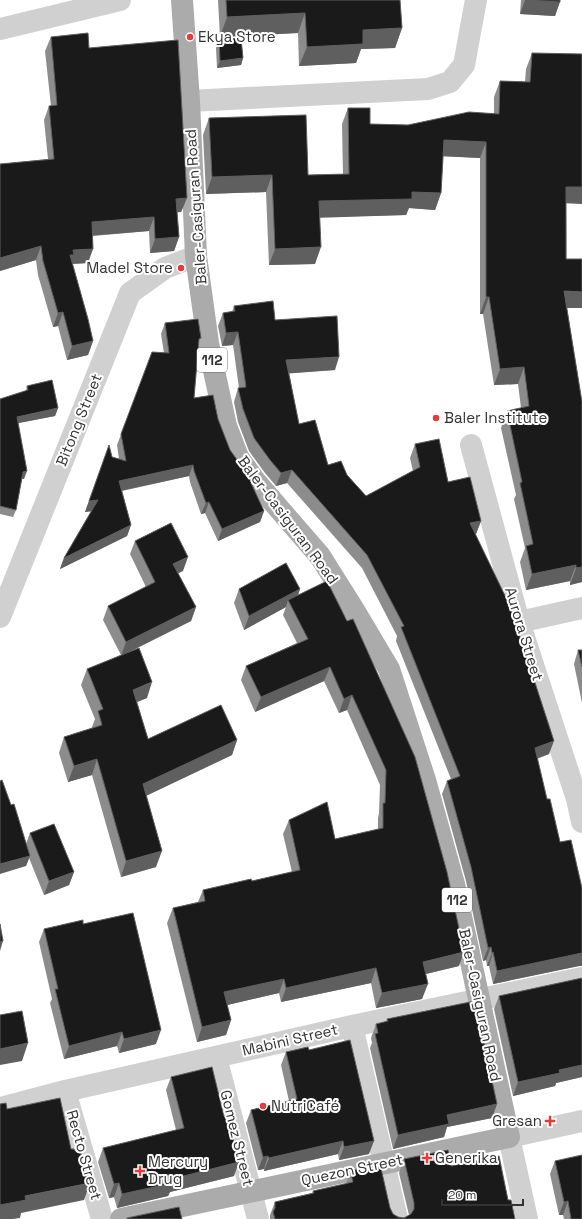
<svg xmlns="http://www.w3.org/2000/svg" width="582" height="1219" font-family="'Space Grotesk',sans-serif">
  <style>
    .lines { fill: none; stroke-linecap: round; stroke-linejoin: round }
    .minor { stroke: #d0d0d0; stroke-width: 22 }
    .tertiary { stroke: #d0d0d0; stroke-width: 22 }
    .primary { stroke: #ababab; stroke-width: 22 }
    .wall { fill: #8c8c8c }
    .shaded-wall { fill: #5f5f5f }
    .building { fill: #1a1a1a; stroke: #5f5f5f }
    .poi-dot { fill: #e33c3b; stroke: #fff; stroke-width: 1.5 }
    .labels { text-anchor: middle; stroke-width: 4; stroke-linejoin: round; paint-order: stroke }
    .shield { fill: #fff; stroke: #707070; stroke-width: 1 }
    .shield-label { font-size: 14px; font-weight: bold; fill: #333 }
    .poi-label { font-size: 15px; fill: #333; stroke: #fff; text-anchor: start }
    .street-label { font-size: 15px; fill: #333; stroke: #fff }
  </style>
  <rect width="100%" height="100%" fill="#fff"/>
  <g class="lines">
    <!-- minor -->
    <path class="minor" d="M0,29L120,0
      M189,101L428,89L450,82L464,65L476,0
      M471,445L519,622L577,799L582,822
      M0,617L130,293L165,268L196,256
      M519,622L582,608
      M352,1026L397,1219
      M216,1057L258,1219
      M65,1091L102,1219
      M0,1108L65,1091L352,1026L582,978
      M509,1137L527,1219"/>
    <!-- tertiary -->
    <path class="tertiary" d="M509,1137L582,1121"/>
    <!-- primary -->
    <path class="primary" d="M121,1219L509,1137L454,884L425,780L389,669L354,610L320,556L255,481L238,457L226,426L208,343L196,256L189,101L182,0"/>
  </g>
  <!-- wall -->
  <path class="wall" d="M218,0H400L402,28L395,48L361,49L356,63L299,66L298,33L220,37Z
    M521,0H560L555,16L520,14Z
    M51,37L89,48L187,198L181,212H177L179,237L174,251L150,253L149,231L93,236L88,263L72,264L93,341L88,355L67,360L58,326L53,327L38,275L36,260L0,271V164L48,159L44,120L49,106H51L45,51Z
    M219,40L243,58L241,65L217,68L216,48Z
    M532,53L566,203L567,308L582,402V582L570,585V581L526,590L520,562L525,548L514,499L516,495L501,428L507,411L521,408L518,384L494,385L483,314H480V158L443,156L441,193L435,210L409,208L406,215L320,217L315,264L269,265L266,192L206,194L203,135L209,118L308,175L343,174L342,124L348,108L370,124L408,125L494,113V97L500,81L525,82L526,69Z
    M234,306L275,320L335,370L289,373L299,424L328,465L347,475L366,496L413,471L410,458L415,444L481,521L476,534H475L549,754L537,759L579,966L493,984L489,966H487L486,960L483,961L466,881L442,794L447,781L451,779L396,641L397,636L362,568L287,483L276,486L265,473L249,451L238,422L234,402L238,388H239L233,345L222,346L218,326L223,313L232,312Z
    M165,323L198,345L194,398L218,419L230,450L253,486L264,511L260,522L218,541L205,513L201,514L190,482L189,476L122,491L131,525L127,536L60,569L64,558L91,511L85,512L109,445L112,457L119,459L117,445L152,352L164,353L161,334Z
    M27,386L58,408L55,416L18,423L24,479H22L16,510L13,517L0,514V399L26,391Z
    M135,541L183,571L178,573L196,607L191,621L131,651L147,698L137,702L148,739L237,740L232,755L146,796L156,867L121,877L92,775L68,782L59,753L64,737L92,728V727L95,719L81,685L87,669L121,655L103,620L108,606L146,587L130,554Z
    M327,581L459,966L426,974L422,999L376,1008L371,983L281,1002L279,993L227,1005L231,1020L226,1035L197,1042L167,923L173,908L198,902L203,890L252,881L292,872L283,834L289,820L335,839L378,829V818L379,813L380,785L347,710L339,713L324,681L255,712L241,680L246,666L297,643L283,615L286,607L244,630L234,603L239,589H300L298,596Z
    M578,650H582V703L574,664Z
    M30,833L74,872L69,885L44,895L29,858L26,866V844Z
    M83,924L156,1044L119,1053L117,1046L64,1059L50,1003L52,999L39,942L44,929Z
    M582,978V1077L556,1083L555,1086L513,1096L494,1009L499,996Z
    M387,1019L497,1104L492,1118L447,1127L444,1137L393,1149L370,1048L372,1043L371,1038L376,1024L386,1022Z
    M309,1050L369,1154L339,1160L338,1154L264,1171V1169L258,1170L246,1123L251,1110L289,1101L281,1065L286,1052Z
    M171,1077L234,1176L170,1192L168,1196L117,1208L114,1197L109,1198L98,1162L103,1148L176,1130L166,1090Z
    M404,1159L451,1166L508,1200L515,1219H270V1215L275,1202L312,1193L313,1191L346,1184L350,1171L390,1208L393,1214L398,1217L404,1218L409,1215L399,1173Z
    M555,1161L582,1219H564L563,1215H559L550,1174Z"/>
  <!-- shaded-wall -->
  <path class="shaded-wall" d="M525,0L560,2L555,16L520,14Z
    M305,13L298,33L220,37L227,17Z
    M402,28L395,48L361,49L356,63L299,66L307,47L363,30Z
    M243,58L241,65L217,68L220,61Z
    M444,140L486,142L480,158L438,156Z
    M272,175L266,192L206,194L212,177Z
    M566,187H582V204L560,203Z
    M412,192L441,193L435,210L409,208L406,215L313,218L319,201Z
    M187,198L181,212L171,213L176,199Z
    M154,217L149,231L87,236L92,222Z
    M179,237L174,251L150,253L155,239Z
    M41,246L36,260L0,271V258Z
    M321,247L315,264L269,265L275,249Z
    M93,249L88,263L70,264V255L73,250Z
    M564,291L582,292V308H559Z
    M486,297H489L483,314H480Z
    M63,312L58,326L53,327L58,313Z
    M238,332L233,345L222,346L226,333Z
    M93,341L88,355L67,360L72,346Z
    M339,357L335,370L282,374L286,360Z
    M524,367L518,384L494,385L500,369Z
    M58,408L55,416L14,424L17,417Z
    M193,465L189,476L115,492L119,481Z
    M292,470L287,483L276,486L281,473Z
    M27,471L24,479H21L23,472Z
    M98,500L94,511L85,512L89,501Z
    M209,502L205,513L201,514L206,503Z
    M264,511L260,522L218,541L222,529Z
    M481,521L476,534L465,537L470,523Z
    M131,525L127,536L60,569L64,558Z
    M188,557L183,571L168,578L173,564Z
    M576,565L570,581L526,590L532,574Z
    M582,567V582L570,585L576,568Z
    M300,589L295,602L288,600L286,607L244,630L249,616Z
    M196,607L191,621L121,656L126,642Z
    M330,667L324,681L255,712L261,697Z
    M152,682L147,698L127,706L133,690Z
    M352,695L347,710L339,713L344,699Z
    M237,740L232,755L137,800L143,784Z
    M554,741L549,754L530,761L535,748Z
    M97,759L92,775L68,782L74,766Z
    M162,851L156,867L121,877L126,861Z
    M30,856L26,866L0,874V864Z
    M74,872L69,885L44,895L49,881Z
    M3,941L0,951V942Z
    M491,947L486,960L483,961L488,948Z
    M464,952L459,966L417,976L423,962Z
    M493,952L489,966H487L492,953Z
    M582,953V966H579L493,984L497,971Z
    M376,968L371,983L281,1002L286,988Z
    M284,979L279,993L219,1007L224,992Z
    M428,984L422,999L376,1008L382,993Z
    M231,1020L226,1035L197,1042L202,1027Z
    M161,1030L156,1044L119,1053L124,1039Z
    M122,1032L117,1046L64,1059L69,1046Z
    M28,1043L22,1061L0,1065V1049Z
    M582,1065V1077L556,1083L555,1086L513,1096L518,1082L559,1070Z
    M497,1104L492,1118L447,1127L444,1137L393,1149L398,1135L447,1115Z
    M343,1141L338,1154L264,1171L269,1158Z
    M374,1141L369,1154L339,1160L344,1147Z
    M268,1156L264,1169L258,1170L263,1157Z
    M239,1162L234,1176L170,1192L168,1196L117,1208L122,1194L172,1179Z
    M90,1183L84,1200L21,1213L20,1218L13,1219H0V1205L25,1196Z
    M119,1183L114,1197L109,1198L114,1184Z
    M568,1201L563,1215H559L564,1202Z"/>
  <!-- building -->
  <path class="building" d="M226,0H400L402,28L363,30V44L307,47L305,13L227,17Z
    M525,0H560V2Z
    M88,33L89,48L178,40L187,198L176,199L179,237L155,239L154,217L92,222L93,249L73,250L74,255H70L88,319L93,341L72,346L63,312L58,313L43,261L41,246L0,258V164L54,159L49,106L57,105L51,37Z
    M241,38L243,58L220,61L219,40Z
    M532,53L582,54V187H566V259H582V292L564,291L582,402V567L576,568V565L532,574L526,546L533,544L520,483L522,482L507,411L529,406L524,367L500,369L489,297H486V142L444,140L441,193L412,192V199L319,201L321,247L275,249L272,175L212,177L209,118L306,115L308,175L349,174L348,108H370V124L408,125L469,112L499,114L500,81L530,82Z
    M273,301L275,320L337,316L339,357L286,360L299,424L315,420L328,465L341,461L347,475L366,496L420,467L415,444L439,439L448,482L470,477L481,521L470,523L510,606L554,741L535,748L547,799H550L560,842L571,840L582,888V953L497,971L493,952L492,953L491,947L488,948L471,867L447,781L460,776L401,627L404,626L367,555L292,470L281,473L270,460L254,438L243,409L238,388L246,387L238,332L226,333L223,313L235,311L234,306Z
    M198,319L201,338L199,339L194,398L213,395L218,419L230,450L254,483H251L264,511L222,529L209,502L206,503L194,471L193,465L119,481L131,525L64,558L98,500L89,501L109,445L112,457L126,461L121,434L152,352L169,353L165,323Z
    M52,380L58,408L17,417L27,471L23,472L16,510L0,506V399L28,390L27,386Z
    M171,523L188,557L173,564L196,607L126,642L108,606L155,582L135,541Z
    M286,563L300,589L249,616L239,589Z
    M327,581L347,621L353,619L415,757L447,872L464,952L423,962L428,984L382,993L376,968L286,988L284,979L224,992L231,1020L202,1027L173,908L205,901L203,890L251,879L252,881L300,870L289,820L327,802L335,839L383,828V803H385L386,770L352,695L344,699L330,667L261,697L246,666L308,639L288,600Z
    M139,648L152,682L133,690L148,739L221,705L237,740L143,784L162,851L126,861L97,759L74,766L64,737L102,725L98,711L103,709L87,669Z
    M578,650H582V667Z
    M2,780L11,805L14,804L30,856L0,864V781Z
    M54,824L74,872L49,881L30,833Z
    M133,913L161,1030L124,1039L122,1032L69,1046L55,989H58L44,929L83,920V924Z
    M0,924L3,941L0,942Z
    M582,978V1065L559,1070L560,1073L518,1082L499,996Z
    M475,1001L497,1104L447,1115L449,1124L398,1135L375,1034L378,1033L376,1024L388,1021L387,1019Z
    M22,1011L28,1043L0,1049V1015Z
    M350,1040L374,1141L344,1147L343,1141L269,1158L268,1156L263,1157L251,1110L297,1099L286,1052L308,1047L309,1050Z
    M212,1067L224,1116L227,1115L239,1162L172,1179L173,1183L122,1194L119,1183L114,1184L103,1148L184,1128L171,1077Z
    M60,1098L71,1149H74L75,1151L80,1150L90,1183L25,1196L26,1200L0,1205V1104L6,1103L7,1109Z
    M448,1150L451,1166L499,1156L508,1200H511L515,1219H275L273,1212L275,1208V1202L314,1193L313,1191L353,1182L350,1171L380,1164L390,1208L393,1214L398,1217L404,1218L411,1214L414,1209V1203L404,1159Z
    M582,1155V1219H571L568,1201L564,1202L555,1161Z
    M179,1207L182,1219H127V1218Z"/>
  <!-- markers -->
  <g class="poi-dot">
    <circle cx="190" cy="37" r="4"/>
    <circle cx="181" cy="268" r="4"/>
    <circle cx="436" cy="418" r="4"/>
    <circle cx="263" cy="1106" r="4"/>
    <path d="M548 1115h4v4h4v4h-4v4h-4v-4h-4v-4h4z"/>
    <path d="M425 1152h4v4h4v4h-4v4h-4v-4h-4v-4h4z"/>
    <path d="M138 1165h4v4h4v4h-4v4h-4v-4h-4v-4h4z"/>
  </g>
  <g class="labels">
    <!-- shield labels -->
    <g class="shield">
      <rect x="197" y="348" width="30" height="24" rx="3"/>
      <rect x="442" y="888" width="30" height="24" rx="3"/>
    </g>
    <g class="shield-label">
      <text x="212" y="365">112</text>
      <text x="457" y="905">112</text>
    </g>
    <!-- poi labels -->
    <g class="poi-label">
      <text x="198" y="42">Ekya Store</text>
      <text x="173" y="273" text-anchor="end">Madel Store</text>
      <text x="444" y="423">Baler Institute</text>
      <text x="271" y="1111">NutriCafé</text>
      <text x="542" y="1126" text-anchor="end">Gresan</text>
      <text x="435" y="1163">Generika</text>
      <text x="148" y="1167">Mercury<tspan x="148" dy="17">Drug</tspan></text>
    </g>
    <!-- street labels -->
    <g class="street-label">
      <text transform="translate(196 207) rotate(-94)" y="5">Baler-Casiguran Road</text>
      <text transform="translate(79 420) rotate(-68)" y="5">Bitong Street</text>
      <text transform="translate(288 520) rotate(53)" y="5">Baler-Casiguran Road</text>
      <text transform="translate(524 634) rotate(73)" y="5">Aurora Street</text>
      <text transform="translate(480 1005) rotate(78)" y="5">Baler-Casiguran Road</text>
      <text transform="translate(290 1040) rotate(-13)" y="5">Mabini Street</text>
      <text transform="translate(237 1138) rotate(76)" y="5">Gomez Street</text>
      <text transform="translate(84 1155) rotate(74)" y="5">Recto Street</text>
      <text transform="translate(352 1170) rotate(-12)" y="5">Quezon Street</text>
    </g>
  </g>
  <!-- scale -->
  <path d="M442 1199v6h81v-6" fill="none" stroke="#333333" stroke-width="2"/>
  <text x="448" y="1199" font-size="12" fill="#333333" stroke="#ffffff" stroke-width="3" paint-order="stroke">20 m</text>
</svg>
